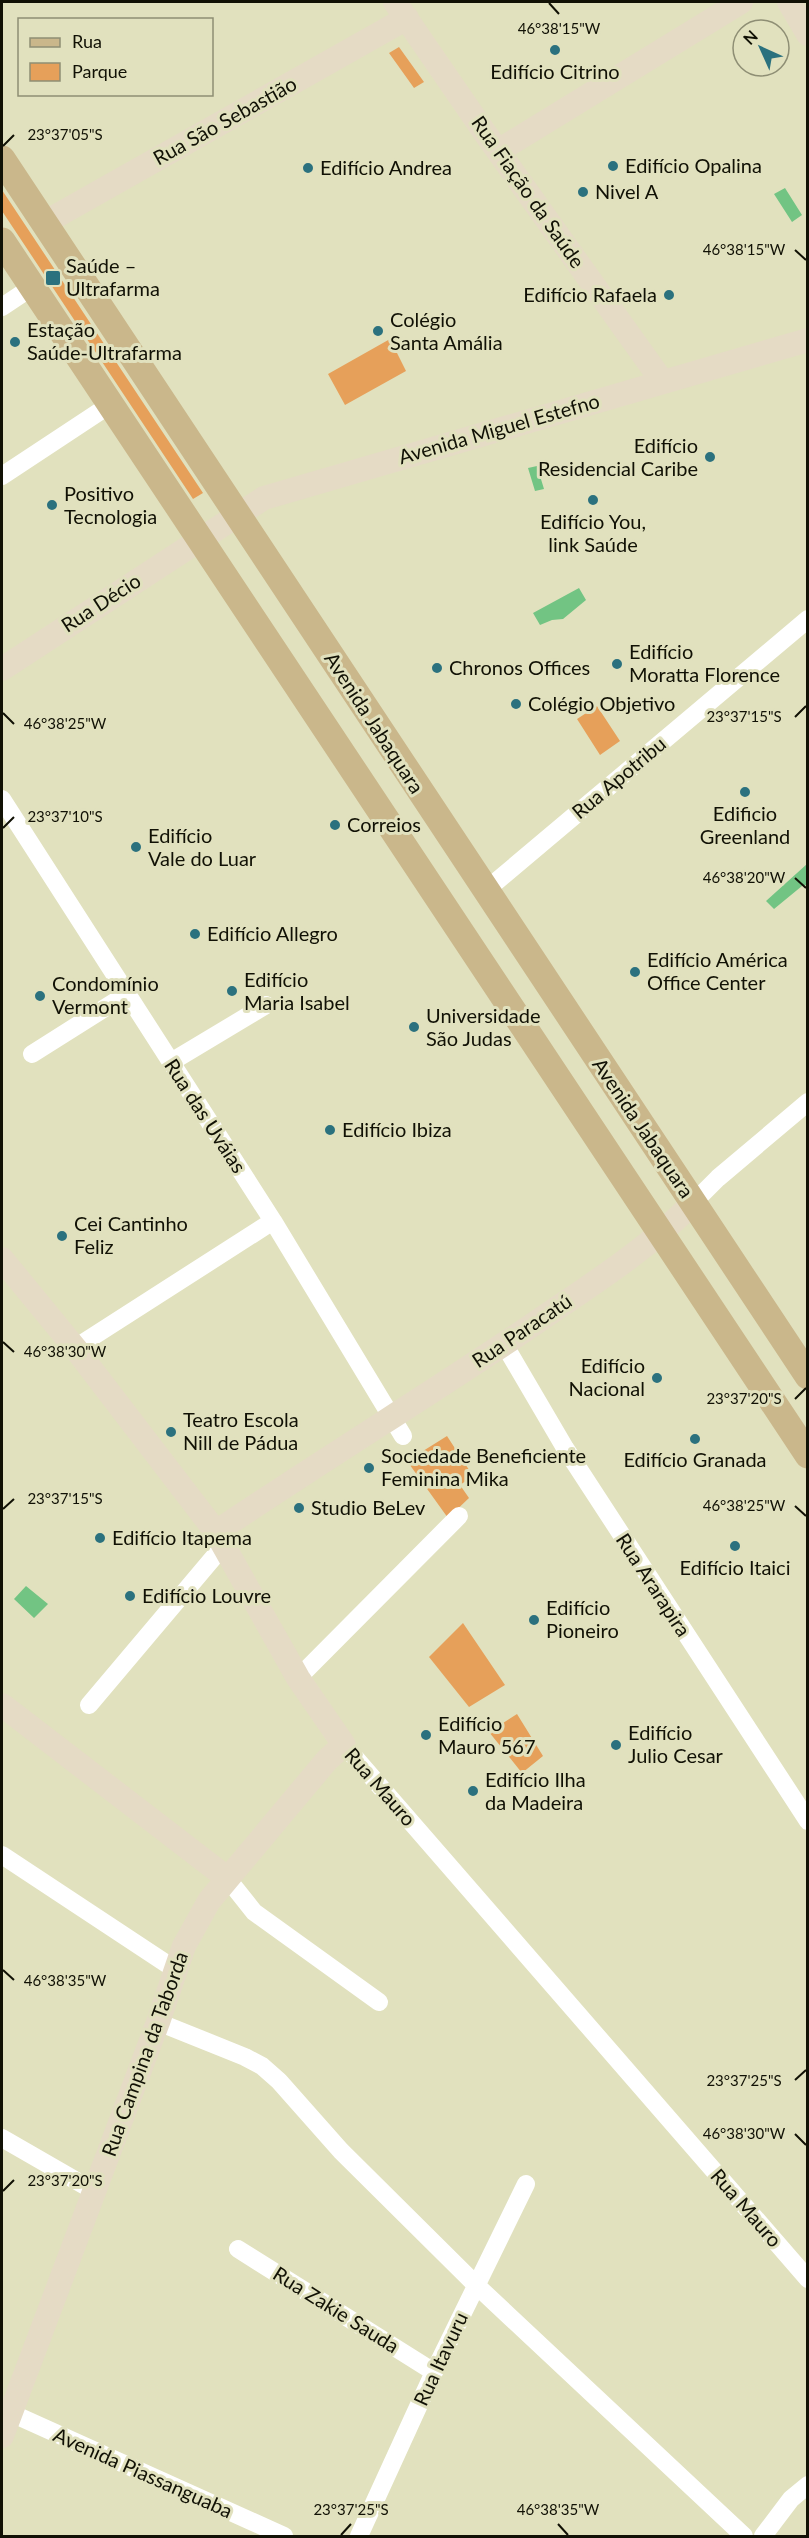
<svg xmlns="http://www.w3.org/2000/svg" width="809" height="2538" font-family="Lato,sans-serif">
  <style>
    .green { fill: #e6a05a }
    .water { fill: #72c483 }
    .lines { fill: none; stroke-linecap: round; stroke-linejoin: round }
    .street { stroke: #fff; stroke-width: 18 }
    .secondary { stroke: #e5dbc5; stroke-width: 24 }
    .primary { stroke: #cab78b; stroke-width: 27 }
    .ticks { fill: none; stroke: #111105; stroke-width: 2 }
    .poi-dot { fill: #2b717e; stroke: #e1e1be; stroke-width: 2 }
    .labels { text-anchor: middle; stroke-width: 6; stroke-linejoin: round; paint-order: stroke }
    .poi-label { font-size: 20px; fill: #111105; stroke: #e1e1be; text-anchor: start }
    .street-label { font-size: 20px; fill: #111105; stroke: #e1e1be }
    .ticks-label { font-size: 15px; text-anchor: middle; fill: #111105; stroke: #e1e1be; stroke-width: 6; stroke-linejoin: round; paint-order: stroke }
  </style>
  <rect width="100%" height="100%" fill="#e1e1be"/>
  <!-- green -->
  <path class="green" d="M399,47L424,82L414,88L389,53Z
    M2,190L203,493L193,499L2,211Z
    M390,339L406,371L345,405L328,374Z
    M597,706L620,741L600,755L577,719Z
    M447,1436L473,1476L460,1485L469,1498L448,1518L407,1461Z
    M463,1623L505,1685L469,1707L429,1657Z
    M517,1714L543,1756L522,1773L489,1732Z"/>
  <!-- water -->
  <path class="water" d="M785,188L802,215L792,222L774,194Z
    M537,466L544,489L535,491L528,468Z
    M579,588L586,600L563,619L552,620L540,625L533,613Z
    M807,864V885L802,886L774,909L766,901Z
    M26,1586L48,1604L34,1618L14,1599Z"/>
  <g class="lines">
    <!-- street -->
    <path class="street" d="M2,307L32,287
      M2,476L111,404
      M2,799L273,1221L403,1436
      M485,891L808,619
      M32,1054L127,994
      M171,1062L266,1005
      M693,1203L718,1178L808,1102
      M504,1344L565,1448L808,1821
      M75,1348L273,1221
      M298,1678L459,1516
      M89,1705L224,1545
      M344,1745L808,2279
      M2,1855L176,1970
      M227,1878L254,1912L379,2002
      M158,2022L245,2057L262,2066L279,2081L341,2151L476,2285L744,2536
      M2,2138L94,2191
      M238,2249L434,2372
      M2,2409L284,2536
      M359,2536L434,2372L526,2184
      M763,2536L791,2499L808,2485"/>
    <!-- secondary -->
    <path class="secondary" d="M395,2L485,133L662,381
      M789,2L808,34
      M498,151L741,2
      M44,223L407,18
      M2,669L264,498L808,340
      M2,1259L75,1348L216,1532L298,1678L344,1745L327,1760L209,1901L184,1946L158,2022L2,2436
      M216,1532C320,1462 427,1396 531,1326C589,1286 643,1253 693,1203
      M2,1705L227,1878"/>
    <!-- primary -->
    <path class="primary" d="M2,159L808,1376
      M2,241L808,1455"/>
  </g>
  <!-- ticks -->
  <path class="ticks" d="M549,3L559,14M3,146L14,135M795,250L806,260M3,713L14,724M795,717L806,706M3,828L14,817M795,878L806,888M3,1342L14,1352M795,1399L806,1388M795,1506L806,1516M3,1509L14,1499M3,1970L14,1980M795,2080L806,2070M795,2134L806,2145M3,2191L14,2180M558,2524L568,2535M341,2535L351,2524"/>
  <!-- markers -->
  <g class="poi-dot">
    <circle cx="555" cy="50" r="6"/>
    <circle cx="613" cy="166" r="6"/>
    <circle cx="308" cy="168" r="6"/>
    <circle cx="583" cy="192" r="6"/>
    <rect x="45" y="270" width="16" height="16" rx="3"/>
    <circle cx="669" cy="295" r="6"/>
    <circle cx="378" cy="331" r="6"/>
    <circle cx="15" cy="342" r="6"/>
    <circle cx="710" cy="457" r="6"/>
    <circle cx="593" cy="500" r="6"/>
    <circle cx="52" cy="505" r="6"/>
    <circle cx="617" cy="664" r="6"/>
    <circle cx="437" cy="668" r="6"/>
    <circle cx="516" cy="704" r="6"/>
    <circle cx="745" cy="792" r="6"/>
    <circle cx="335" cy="825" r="6"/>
    <circle cx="136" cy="847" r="6"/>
    <circle cx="195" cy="934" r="6"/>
    <circle cx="635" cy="972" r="6"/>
    <circle cx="232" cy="991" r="6"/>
    <circle cx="40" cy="996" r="6"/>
    <circle cx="414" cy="1027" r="6"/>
    <circle cx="330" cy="1130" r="6"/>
    <circle cx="62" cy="1236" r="6"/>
    <circle cx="657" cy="1378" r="6"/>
    <circle cx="171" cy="1432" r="6"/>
    <circle cx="695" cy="1439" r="6"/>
    <circle cx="369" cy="1468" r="6"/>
    <circle cx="299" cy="1508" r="6"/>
    <circle cx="100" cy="1538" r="6"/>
    <circle cx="735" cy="1546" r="6"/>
    <circle cx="130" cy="1596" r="6"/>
    <circle cx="534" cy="1620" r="6"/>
    <circle cx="426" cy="1735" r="6"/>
    <circle cx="616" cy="1745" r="6"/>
    <circle cx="473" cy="1791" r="6"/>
  </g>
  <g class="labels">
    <!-- poi labels -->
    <g class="poi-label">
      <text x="555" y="79" text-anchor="middle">Edifício Citrino</text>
      <text x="625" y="173">Edifício Opalina</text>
      <text x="320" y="175">Edifício Andrea</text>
      <text x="595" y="199">Nivel A</text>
      <text x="66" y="273">Saúde –<tspan x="66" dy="23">Ultrafarma</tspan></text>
      <text x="657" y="302" text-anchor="end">Edifício Rafaela</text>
      <text x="390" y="327">Colégio<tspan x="390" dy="23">Santa Amália</tspan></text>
      <text x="27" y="337">Estação<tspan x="27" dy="23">Saúde-Ultrafarma</tspan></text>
      <text x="698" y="453" text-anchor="end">Edifício<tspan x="698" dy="23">Residencial Caribe</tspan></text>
      <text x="64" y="501">Positivo<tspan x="64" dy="23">Tecnologia</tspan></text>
      <text x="593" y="529" text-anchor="middle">Edifício You,<tspan x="593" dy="23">link Saúde</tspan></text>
      <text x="629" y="659">Edifício<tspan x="629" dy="23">Moratta Florence</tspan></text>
      <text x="449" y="675">Chronos Offices</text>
      <text x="528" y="711">Colégio Objetivo</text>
      <text x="745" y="821" text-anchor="middle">Edificio<tspan x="745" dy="23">Greenland</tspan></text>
      <text x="347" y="832">Correios</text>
      <text x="148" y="843">Edifício<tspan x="148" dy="23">Vale do Luar</tspan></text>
      <text x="207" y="941">Edifício Allegro</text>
      <text x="647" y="967">Edifício América<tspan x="647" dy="23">Office Center</tspan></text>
      <text x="244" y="987">Edifício<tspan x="244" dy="23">Maria Isabel</tspan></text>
      <text x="52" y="991">Condomínio<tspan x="52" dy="23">Vermont</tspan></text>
      <text x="426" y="1023">Universidade<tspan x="426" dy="23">São Judas</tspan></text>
      <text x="342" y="1137">Edifício Ibiza</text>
      <text x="74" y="1231">Cei Cantinho<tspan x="74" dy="23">Feliz</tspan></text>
      <text x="645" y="1373" text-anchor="end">Edifício<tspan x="645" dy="23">Nacional</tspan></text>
      <text x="183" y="1427">Teatro Escola<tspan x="183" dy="23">Nill de Pádua</tspan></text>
      <text x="381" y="1463">Sociedade Beneficiente<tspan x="381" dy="23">Feminina Mika</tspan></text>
      <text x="695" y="1467" text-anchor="middle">Edifício Granada</text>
      <text x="311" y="1515">Studio BeLev</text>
      <text x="112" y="1545">Edifício Itapema</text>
      <text x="735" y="1575" text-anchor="middle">Edifício Itaici</text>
      <text x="142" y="1603">Edifício Louvre</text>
      <text x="546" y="1615">Edifício<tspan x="546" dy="23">Pioneiro</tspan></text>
      <text x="438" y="1731">Edifício<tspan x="438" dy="23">Mauro 567</tspan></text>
      <text x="628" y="1740">Edifício<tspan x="628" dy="23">Julio Cesar</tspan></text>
      <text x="485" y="1787">Edifício Ilha<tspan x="485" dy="23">da Madeira</tspan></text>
    </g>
    <!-- street labels -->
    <g class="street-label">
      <text transform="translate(225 121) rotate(-29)" y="7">Rua São Sebastião</text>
      <text transform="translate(528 192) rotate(55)" y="7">Rua Fiação da Saúde</text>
      <text transform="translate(499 429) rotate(-16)" y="7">Avenida Miguel Estefno</text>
      <text transform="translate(101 603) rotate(-33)" y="7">Rua Décio</text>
      <text transform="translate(374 723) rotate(57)" y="7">Avenida Jabaquara</text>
      <text transform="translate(619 778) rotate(-40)" y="7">Rua Apotribu</text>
      <text transform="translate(205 1116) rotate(57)" y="7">Rua das Uváias</text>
      <text transform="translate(643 1128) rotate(56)" y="7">Avenida Jabaquara</text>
      <text transform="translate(522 1331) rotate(-34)" y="7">Rua Paracatú</text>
      <text transform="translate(653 1585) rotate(57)" y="7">Rua Ararapira</text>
      <text transform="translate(380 1787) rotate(49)" y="7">Rua Mauro</text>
      <text transform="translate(145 2054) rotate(-70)" y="7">Rua Campina da Taborda</text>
      <text transform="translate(746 2208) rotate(49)" y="7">Rua Mauro</text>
      <text transform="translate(336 2310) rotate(32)" y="7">Rua Zakie Sauda</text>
      <text transform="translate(441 2359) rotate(-65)" y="7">Rua Itavuru</text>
      <text transform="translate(143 2473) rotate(24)" y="7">Avenida Piassanguaba</text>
    </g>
  </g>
  <g class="ticks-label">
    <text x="559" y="34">46°38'15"W</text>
    <text x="65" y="140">23°37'05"S</text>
    <text x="744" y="255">46°38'15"W</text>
    <text x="744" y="722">23°37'15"S</text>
    <text x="65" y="729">46°38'25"W</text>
    <text x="65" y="822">23°37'10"S</text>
    <text x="744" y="883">46°38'20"W</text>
    <text x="65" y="1357">46°38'30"W</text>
    <text x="744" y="1404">23°37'20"S</text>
    <text x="65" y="1504">23°37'15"S</text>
    <text x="744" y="1511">46°38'25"W</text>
    <text x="65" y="1986">46°38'35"W</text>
    <text x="744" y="2086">23°37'25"S</text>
    <text x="744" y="2139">46°38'30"W</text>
    <text x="65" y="2186">23°37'20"S</text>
    <text x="351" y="2515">23°37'25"S</text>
    <text x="558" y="2515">46°38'35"W</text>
  </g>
  <!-- border -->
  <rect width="809" height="2538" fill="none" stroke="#111105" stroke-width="6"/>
  <!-- legend -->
  <rect x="18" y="18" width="195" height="78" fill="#e1e1be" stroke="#8e8e74" stroke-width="1.5"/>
  <rect x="30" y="38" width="30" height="9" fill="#cab78b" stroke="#8e8e74" stroke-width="1.5"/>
  <text x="72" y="48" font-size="18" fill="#111105">Rua</text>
  <rect x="30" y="63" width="30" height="18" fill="#e6a05a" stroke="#8e8e74" stroke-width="1.5"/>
  <text x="72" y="78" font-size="18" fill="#111105">Parque</text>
  <!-- north arrow -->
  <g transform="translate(761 48) rotate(315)"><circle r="28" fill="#e1e1be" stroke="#8e8e74" stroke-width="1.5"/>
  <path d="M0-4.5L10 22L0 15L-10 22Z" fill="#2b717e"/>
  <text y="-9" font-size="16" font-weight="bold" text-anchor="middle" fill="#111105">N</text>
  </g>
</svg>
